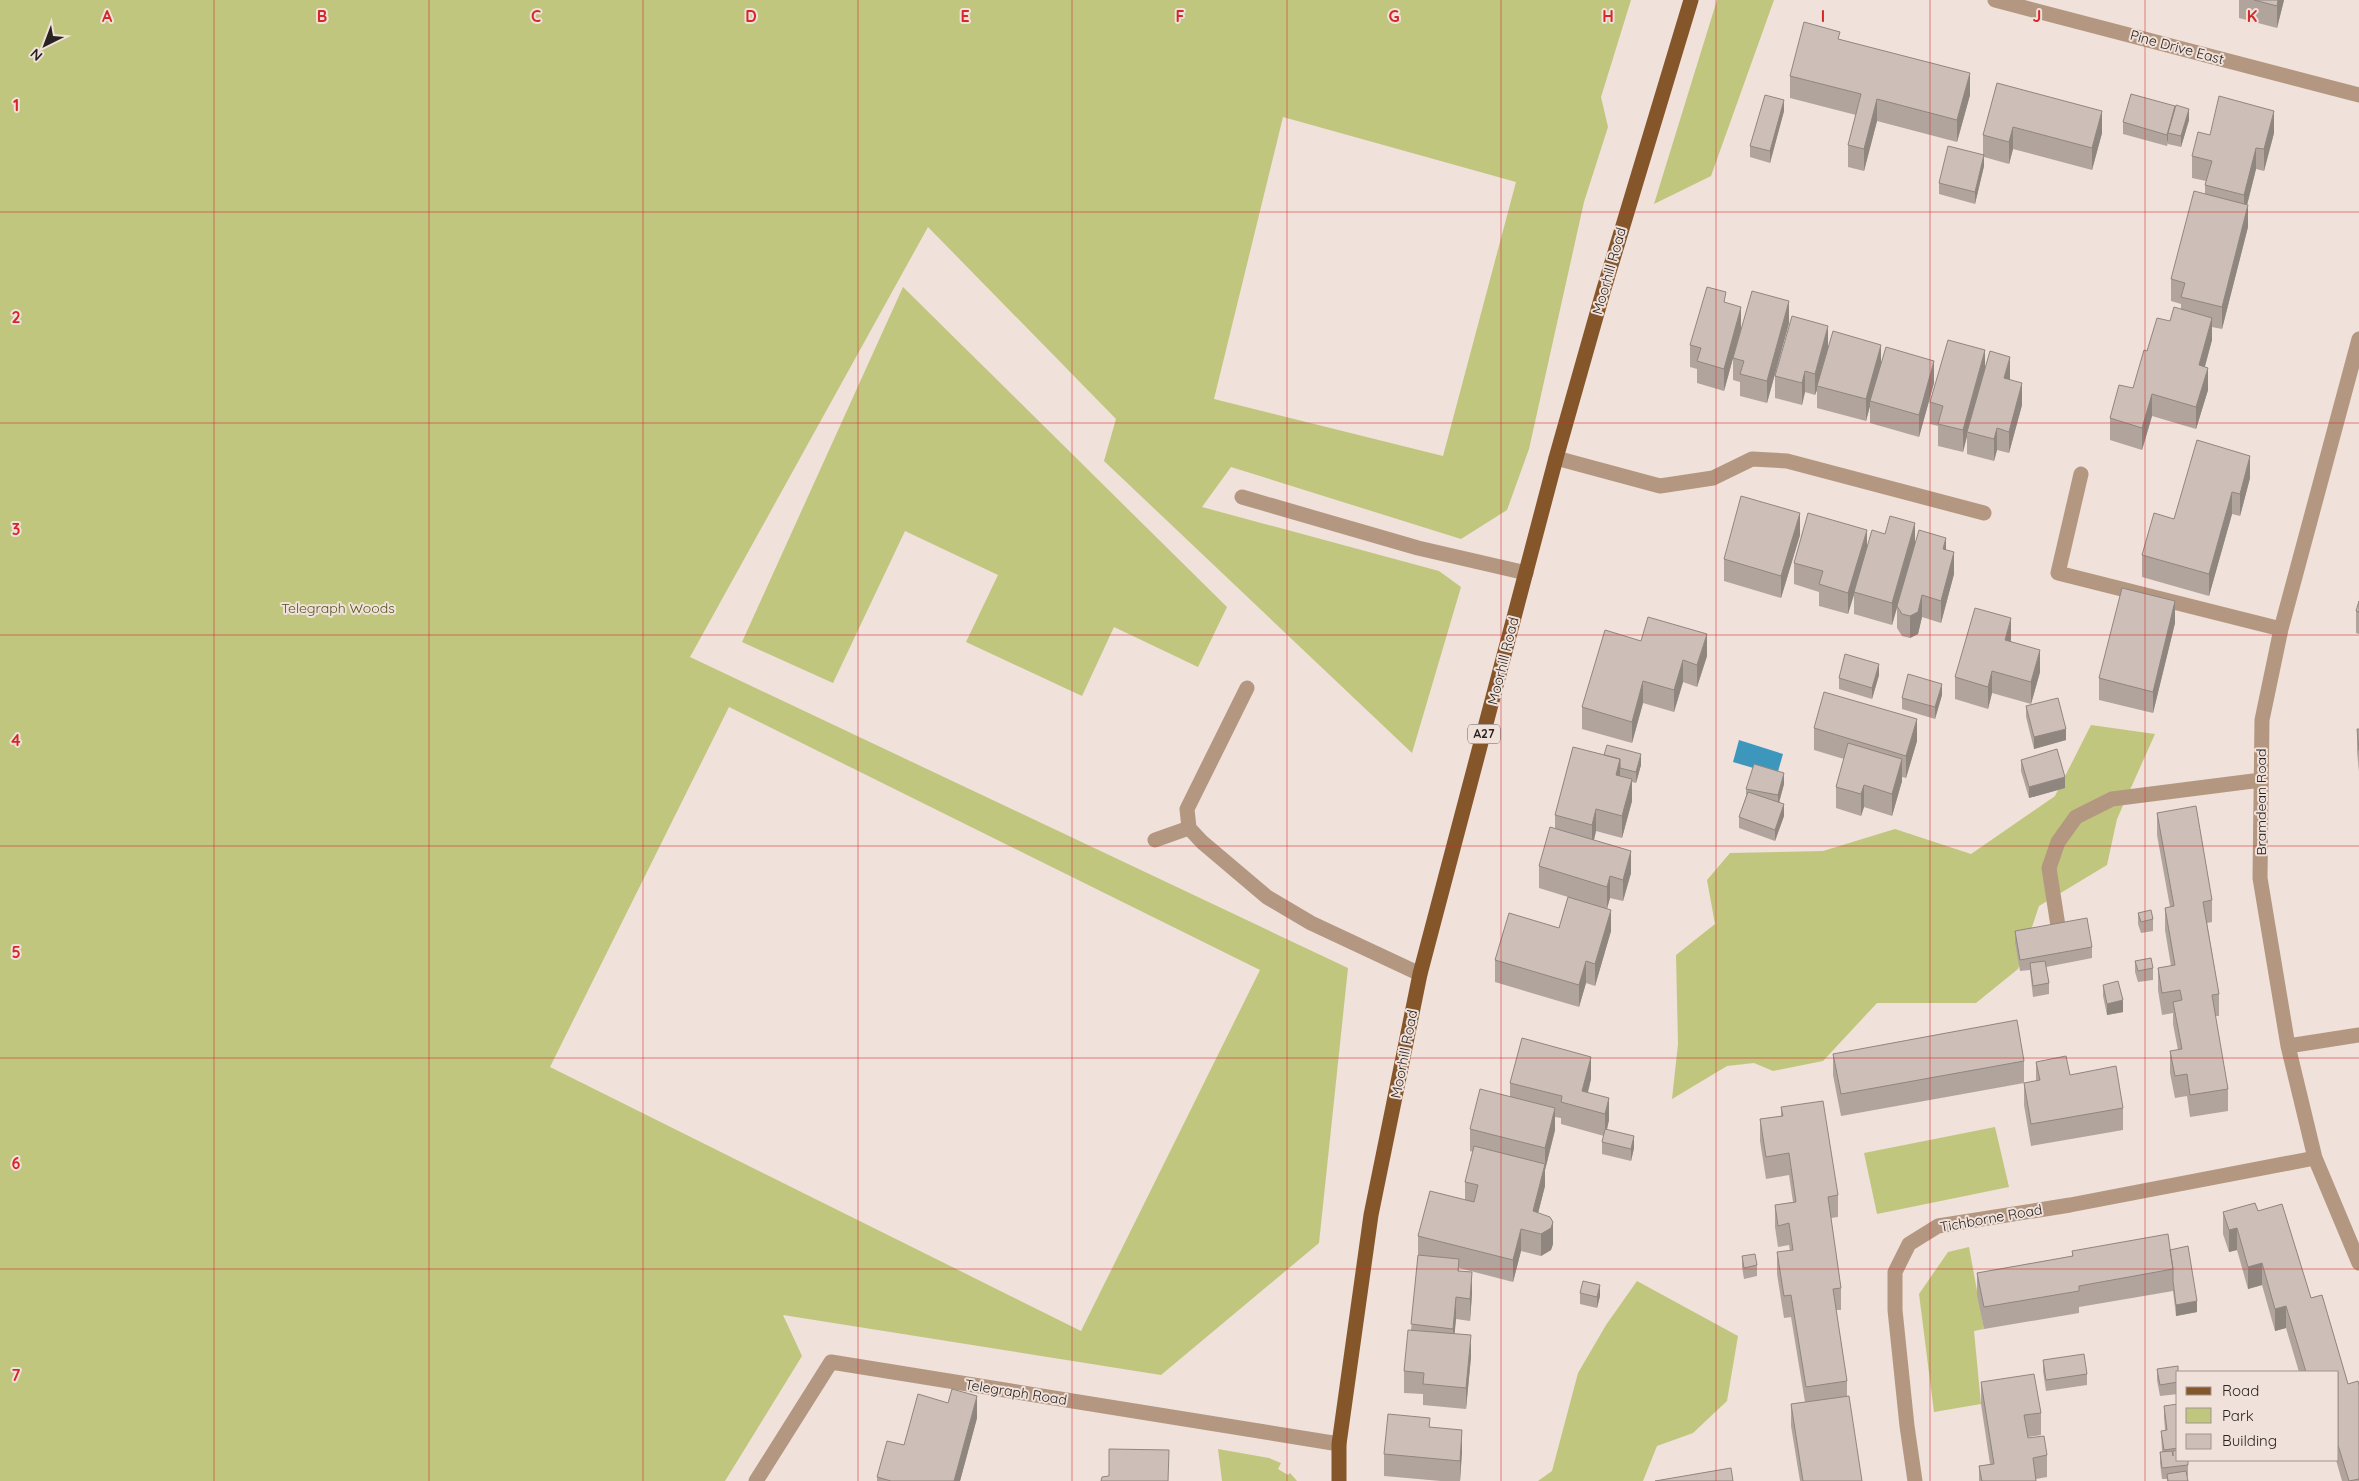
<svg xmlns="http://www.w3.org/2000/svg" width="2359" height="1481" font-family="Quicksand,sans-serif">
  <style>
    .green { fill: #c1c67e; fill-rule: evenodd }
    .water { fill: #3d97bd }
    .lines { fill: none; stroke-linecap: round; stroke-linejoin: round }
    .minor { stroke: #b39781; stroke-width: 15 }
    .major { stroke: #86562b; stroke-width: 15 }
    .wall { fill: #b0a49d }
    .shaded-wall { fill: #908680 }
    .building { fill: #cdbfb7; stroke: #908680 }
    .grid { fill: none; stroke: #d62828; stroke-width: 1; stroke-opacity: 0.55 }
    .labels { text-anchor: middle; stroke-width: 4; stroke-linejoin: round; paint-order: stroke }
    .shield { fill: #f0e1da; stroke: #645c58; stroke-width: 1 }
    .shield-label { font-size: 12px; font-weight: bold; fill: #282320 }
    .street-label { font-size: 14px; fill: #282320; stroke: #f0e1da }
    .park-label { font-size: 14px; fill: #52551b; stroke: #f0e1da }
    .grid-label { font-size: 16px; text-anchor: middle; font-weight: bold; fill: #d62828; stroke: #f0e1da; stroke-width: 4; stroke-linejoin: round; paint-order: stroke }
  </style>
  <rect width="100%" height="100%" fill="#f0e1da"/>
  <!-- green -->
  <path class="green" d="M0,0H1631L1601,97L1608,127L1584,202L1529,449L1507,510L1461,539L1231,467L1202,507L1439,571L1461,587L1412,753L1104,461L1116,419L928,227L690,657L1348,968L1319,1243L1161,1375L783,1315L802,1356L725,1481H0ZM1283,117L1516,182L1443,456L1214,399ZM729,707L1260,970L1081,1331L550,1067Z
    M1717,0H1774L1711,176L1654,204Z
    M903,287L1227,607L1198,667L1114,627L1082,696L966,642L998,575L905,531L833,683L742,642Z
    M2091,725L2155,734L2117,819L2107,865L2039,906L2018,969L1976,1003H1877L1823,1061L1773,1071L1754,1063L1727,1066L1672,1099L1678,1044L1676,955L1715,924L1707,880L1730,853L1823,851L1895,829L1971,854L2055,796Z
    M1995,1127L2009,1187L1877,1214L1864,1153Z
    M1969,1247L1984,1329L1974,1331L1981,1404L1934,1412L1919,1294L1948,1252Z
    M1637,1281L1738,1336L1727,1401L1693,1433L1657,1446L1643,1481H1538L1552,1471L1578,1373L1606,1325Z
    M1218,1449L1269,1458L1281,1463L1278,1469L1288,1475L1290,1473L1297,1481H1222Z"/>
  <!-- water -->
  <path class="water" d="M1739,740L1783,754L1777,775L1733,762Z"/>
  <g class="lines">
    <!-- minor -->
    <path class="minor" d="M1995,0L2359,95
      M2359,339L2281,629L2262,720L2260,878L2288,1046L2315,1158L2359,1263
      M1556,458L1660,486L1713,478L1752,459L1787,461L1984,513
      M2081,474L2058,573L2281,629
      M1242,497L1418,548L1526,573
      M1247,688L1187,809L1189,828L1202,842L1267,897L1311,923L1420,974
      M1155,840L1189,828
      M2058,926L2049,868L2058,842L2076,817L2112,799L2261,780
      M2288,1046L2359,1035
      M756,1481L831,1362L1339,1444
      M1915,1481L1907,1426L1895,1310V1272L1909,1244L1938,1226L2070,1205L2315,1158"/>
    <!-- major -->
    <path class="major" d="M1339,1481V1444L1371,1215L1420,974L1556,458L1603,292L1691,0"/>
  </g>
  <!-- wall -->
  <path class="wall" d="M2239,0H2284L2277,28L2239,18Z
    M1840,39L1970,95L1957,142L1877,121L1864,171L1848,167V145L1856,115L1790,98V76Z
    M1997,83L2102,133L2092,170L2013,149L2009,164L1984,157V166L1975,204L1939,194V183L1983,155V135Z
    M1784,111L1770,163L1750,157V146Z
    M2175,111L2189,120L2181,147L2168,144V139L2167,146L2123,134V122Z
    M2274,133L2264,171L2256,169L2247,205L2248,227L2222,329L2212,327V340L2205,367L2208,390L2196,429L2152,416L2142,450L2110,440V418L2133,388L2147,351L2170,321L2181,309V304L2171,301V279L2205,194V185L2206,181L2192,178V156L2210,135Z
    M1726,303L1741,329L1724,391L1697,383V369L1690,367V345Z
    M1789,323L1767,403L1740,396V382L1733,380V358Z
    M1828,346L1881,363L1934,383L1919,437L1870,423V406L1866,421L1817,408V390L1815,395L1805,392L1802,405L1775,398V376Z
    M1985,369L2010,379V380L2022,405L2009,453L1997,450L1994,461L1967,454V436L1963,452L1938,446V426L1930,424V402Z
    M2250,478L2240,516L2232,514L2209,596L2142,577V555L2174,519Z
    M1800,535L1781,598L1724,581V559Z
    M1915,545L1892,625L1854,614V595L1848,614L1819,606V592L1794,584V563L1867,549Z
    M1946,550L1954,574L1941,623L1922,617L1918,634L1910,638L1902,636L1897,628V606Z
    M2359,601V634L2356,633V611Z
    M2175,623L2153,713L2099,700V678Z
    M2011,640V641L2040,672L2031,704L1992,693L1988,709L1955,699V677Z
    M1641,641L1707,656L1697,687L1683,682L1674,712L1643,703L1632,743L1582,729V707Z
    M1879,675L1872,699L1839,689V678Z
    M1942,695L1935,719L1902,709V698Z
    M2026,706L2066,740L2034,749L2026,717Z
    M1814,728L1917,741L1906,778L1902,777V781L1892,816L1864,807L1861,816L1836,808V787L1844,759L1814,750Z
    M2357,729H2359V772L2357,751Z
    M1573,747L1641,765L1636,783L1632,782V801L1622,838L1596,831L1594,840L1631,873L1623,901L1610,898L1607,908L1611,931L1595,986L1586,983L1579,1007L1495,982V960L1559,928L1568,897L1539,888V866L1555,828V815Z
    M2021,760L2065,788L2029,798L2021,771Z
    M1784,784L1779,803L1784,816L1775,841L1739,828V817L1746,796V789Z
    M2157,813L2212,900V922L2207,923L2219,994V1016H2215L2228,1089V1111L2190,1117L2187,1096L2175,1098L2170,1073V1051L2178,1050L2173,1024V1013L2162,1015L2158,990V968L2171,966L2165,930V908L2170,907L2157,835Z
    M2138,913L2153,919V931L2141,933L2138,924Z
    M2015,931L2092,947V958L2046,967L2049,983V994L2033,997L2030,970L2020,971L2015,942Z
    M2135,961L2153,968V980L2138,982L2135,972Z
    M2103,985L2123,1012L2107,1015L2103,996Z
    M1833,1054L2024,1061V1083L1841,1116L1833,1075Z
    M2036,1062L2070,1075L2123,1108V1130L2031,1146L2024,1105V1083L2036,1081Z
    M1591,1079L1588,1093L1609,1098V1120L1607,1130L1634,1148L1631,1161L1602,1154V1142L1604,1136L1561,1124V1118L1555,1117V1130L1545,1170V1186L1538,1213L1553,1244L1551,1250L1541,1256L1521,1251L1513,1282L1459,1268V1271L1472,1294L1470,1321L1456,1319L1454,1334L1471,1357L1466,1409L1423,1405V1394L1404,1393V1371L1411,1330L1418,1255V1236L1465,1200V1182L1473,1152L1470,1151V1129L1510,1097V1083Z
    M1781,1107L1838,1195V1217L1831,1218L1841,1288V1310H1836L1847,1381V1396L1862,1481H1800L1791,1426V1404L1805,1402L1791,1317L1784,1318L1777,1274V1252L1790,1251L1789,1245L1778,1247L1775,1227V1205L1793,1202L1789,1175L1766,1179L1760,1141V1119L1781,1116Z
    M2255,1203L2258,1211L2282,1204L2311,1298L2322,1295L2348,1384L2358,1381L2359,1385V1481H2342L2336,1460H2338V1372H2299L2286,1328L2275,1331L2262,1285L2248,1289L2237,1250L2229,1252L2223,1234V1212Z
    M2170,1250L2197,1312L2176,1316L2173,1291L2079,1307V1313L1984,1329L1977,1295V1273L2072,1256V1251Z
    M1742,1256L1757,1265V1276L1744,1279L1742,1267Z
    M1580,1293L1600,1296L1597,1308L1580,1304Z
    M2043,1360L2087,1374V1385L2046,1391L2043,1371Z
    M2157,1369L2178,1372V1394L2160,1396L2157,1380Z
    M1981,1382L2041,1413V1435L2028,1437V1438L2047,1455V1477L2036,1479V1481H1979V1466L1990,1464L1981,1404Z
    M2178,1404V1460L2188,1465V1476H2187L2188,1481H2167V1479H2162L2160,1463V1452H2162L2161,1431L2165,1430L2164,1417V1406Z
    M977,1418L960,1481H877V1477L904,1445Z
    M1430,1427L1462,1452L1460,1481H1441L1384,1476V1454Z"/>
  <!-- shaded-wall -->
  <path class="shaded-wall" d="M2278,0H2284L2277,28V6Z
    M1970,73V95L1957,142V120Z
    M1877,99V121L1864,171V149Z
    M1784,100V111L1770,163V151Z
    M2175,106V117L2168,133V139L2167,146V135Z
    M2189,109V120L2181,147V136Z
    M2102,111V133L2092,170V148Z
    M2274,111V133L2264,171V149Z
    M2013,127V149L2009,164V142Z
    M2256,148V169L2244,217V195Z
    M1984,155V166L1975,204V192Z
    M2248,205V227L2222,329V307Z
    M1789,301V323L1767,403V381Z
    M1741,307V329L1724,391V369Z
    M2212,318V340L2199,387V365Z
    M1828,326V348L1817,386V390L1815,395V374Z
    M1881,345V367L1870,401V406L1866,421V399Z
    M1985,350V372L1967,432V436L1963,452V430Z
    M2010,357V379L2004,400V378Z
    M1934,361V383L1919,437V415Z
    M2208,368V390L2196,429V407Z
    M1805,371V392L1802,405V383Z
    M2022,383V405L2009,453V432Z
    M2152,394V416L2142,450V428Z
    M1997,428V450L1994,461V439Z
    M2250,456V478L2240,516V494Z
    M2232,492V514L2209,596V574Z
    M1800,513V535L1781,598V576Z
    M1915,523V545L1892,625V603Z
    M1867,530V551L1848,614V593Z
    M1946,538V560L1943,549Z
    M1954,552V574L1941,623V601Z
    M1922,595V617L1918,634L1910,638V616Z
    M2175,601V623L2153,713V692Z
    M2011,618V640L2005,661V640Z
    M1707,634V656L1697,687V665Z
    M2040,650V672L2031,704V682Z
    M1683,660V682L1674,712V690Z
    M1879,664V675L1872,699V688Z
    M1992,671V693L1988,709V687Z
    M1643,681V703L1632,743V722Z
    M1942,684V695L1935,719V707Z
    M1917,719V741L1906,778V756Z
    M2066,729V740L2034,749V737Z
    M1641,754V765L1636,783V772Z
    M1620,759V781L1616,775Z
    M1902,759V781L1892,816V794Z
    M1784,773V784L1778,806V795Z
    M2065,777V788L2029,798V787Z
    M1632,779V801L1622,838V816Z
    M1864,785V807L1861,816V794Z
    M1784,804V816L1775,841V830Z
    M1596,809V831L1592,847V825Z
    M1631,851V873L1623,901V880Z
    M1610,876V898L1607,909V887Z
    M1611,910V931L1595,986V964Z
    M1586,961V983L1579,1007V985Z
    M2123,1000V1012L2107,1015V1004Z
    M1591,1057V1079L1583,1109L1582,1091Z
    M1609,1098V1120L1605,1136V1114Z
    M1555,1108V1130L1545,1170V1186L1533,1233V1211L1545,1165V1148Z
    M1634,1136V1148L1631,1161V1149Z
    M1553,1222V1244L1551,1250L1541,1256V1234Z
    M2237,1228V1250L2229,1252V1230Z
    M1521,1229V1251L1513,1282V1260Z
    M2262,1263V1285L2248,1289V1267Z
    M1472,1272V1294L1470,1321V1299Z
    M1600,1285V1296L1597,1308V1297Z
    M1456,1297V1319L1453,1351V1329Z
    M2197,1301V1312L2176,1316V1305Z
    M2286,1306V1328L2275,1331V1309Z
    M1471,1335V1357L1466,1409V1388Z
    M977,1396V1418L960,1481H954Z
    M1462,1430V1452L1460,1481V1461Z"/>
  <!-- building -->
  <path class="building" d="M2254,0H2278L2277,6Z
    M1804,22L1840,32L1838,39L1970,73L1957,120L1877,99L1864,149L1848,145L1861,94L1790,76Z
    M1997,83L2102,111L2092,148L2013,127L2009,142L1983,135Z
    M2131,94L2175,106L2167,135L2123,122Z
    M1765,95L1784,100L1770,151L1750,146Z
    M2219,96L2274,111L2264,149L2256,148L2244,195L2205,185L2212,161L2192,156L2198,132L2210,135Z
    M2176,105L2189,109L2181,136L2168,133Z
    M1948,146L1984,155L1975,192L1939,183Z
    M2194,191L2248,205L2222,307L2181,297L2185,283L2171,279Z
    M1707,287L1726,292L1724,302L1741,307L1724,369L1697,361L1701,348L1690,345Z
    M1752,291L1789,301L1767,381L1740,374L1744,361L1733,358Z
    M2174,307L2212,318L2199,365L2208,368L2196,407L2152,394L2142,428L2110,418L2119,385L2133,388L2144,350L2147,351L2157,318L2170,321Z
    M1792,316L1828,326L1815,374L1805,371L1802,383L1775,376Z
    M1833,331L1881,345L1866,399L1817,386Z
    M1948,340L1985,350L1963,430L1938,424L1943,406L1930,402Z
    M1886,347L1934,361L1919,415L1870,401Z
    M1990,351L2010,357L2004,378L2022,383L2009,432L1997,428L1994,439L1967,432Z
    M2197,440L2250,456L2240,494L2232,492L2209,574L2142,555L2154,513L2174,519Z
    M1741,496L1800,513L1781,576L1724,559Z
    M1808,513L1867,530L1848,593L1819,584L1823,571L1794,563Z
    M1890,516L1915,523L1892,603L1854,592L1872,530L1885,534Z
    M1919,530L1946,538L1943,549L1954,552L1941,601L1922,595L1918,612L1910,616L1902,614L1897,606Z
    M2122,588L2175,601L2153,692L2099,678Z
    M2359,601V612L2356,611Z
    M1975,608L2011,618L2005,640L2040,650L2031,682L1992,671L1988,687L1955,677Z
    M1648,617L1707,634L1697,665L1683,660L1674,690L1643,681L1632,722L1582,707L1605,630L1641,641Z
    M1845,654L1879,664L1872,688L1839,678Z
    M1908,674L1942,684L1935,707L1902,698Z
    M1824,692L1917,719L1906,756L1814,728Z
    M2058,698L2066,729L2034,737L2026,706Z
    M2357,729H2359V750Z
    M1848,743L1902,759L1892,794L1864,785L1861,794L1836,787Z
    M1607,745L1641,754L1636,772L1620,768V759L1604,755Z
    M1573,747L1620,759L1616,775L1632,779L1622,816L1596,809L1592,825L1555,815Z
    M2057,749L2065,777L2029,787L2021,760Z
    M1754,764L1784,773L1778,795L1746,789Z
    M1748,792L1784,804L1775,830L1739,817Z
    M2196,806L2212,900L2203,902L2219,994L2212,995L2228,1089L2190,1095L2187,1074L2175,1076L2170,1051L2182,1049L2173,1002L2182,1000L2180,990L2162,993L2158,968L2175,965L2165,908L2174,906L2157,813Z
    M1550,827L1631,851L1623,880L1610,876L1607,887L1539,866Z
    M1568,897L1611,910L1595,964L1586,961L1579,985L1495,960L1509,913L1559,928Z
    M2151,910L2153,919L2141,922L2138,913Z
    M2087,918L2092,947L2020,960L2015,931Z
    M2151,958L2153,968L2138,971L2135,961Z
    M2045,961L2049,983L2033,986L2030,963Z
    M2118,981L2123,1000L2107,1004L2103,985Z
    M2017,1020L2024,1061L1841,1094L1833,1054Z
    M1522,1038L1591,1057L1582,1091L1609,1098L1605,1114L1561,1102L1562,1096L1510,1083Z
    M2066,1056L2070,1075L2116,1066L2123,1108L2031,1124L2024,1083L2040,1080L2036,1062Z
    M1480,1089L1555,1108L1545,1148L1470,1129Z
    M1823,1101L1838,1195L1828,1197L1841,1288L1833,1289L1847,1381L1806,1387L1791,1295L1784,1296L1777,1252L1793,1250L1789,1223L1778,1226L1775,1205L1796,1202L1789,1153L1766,1157L1760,1119L1783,1116L1781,1107Z
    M1605,1129L1634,1136L1631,1149L1602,1142Z
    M1474,1146L1545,1164L1533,1211L1550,1217L1553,1222L1551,1228L1541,1234L1521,1229L1513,1260L1418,1236L1430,1191L1474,1202L1478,1185L1465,1182Z
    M2255,1203L2258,1211L2282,1204L2311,1298L2322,1295L2348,1384L2358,1381L2359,1385V1479L2349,1481L2338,1445V1372H2306L2286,1306L2275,1309L2262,1263L2248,1267L2237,1228L2229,1230L2223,1212Z
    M2168,1234L2173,1269L2079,1286V1291L1984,1307L1977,1273L2073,1256L2072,1251Z
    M2188,1246L2197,1301L2176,1305L2173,1281V1269L2170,1250Z
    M1755,1254L1757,1265L1744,1268L1742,1256Z
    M1418,1255L1459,1259L1458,1271L1472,1272L1470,1299L1456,1297L1453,1329L1411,1324Z
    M1583,1281L1600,1285L1597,1297L1580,1293Z
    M1408,1330L1471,1335L1466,1388L1423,1384L1424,1373L1404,1371Z
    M2084,1354L2087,1374L2046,1380L2043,1360Z
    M2178,1366V1382L2160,1385L2157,1369Z
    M2034,1374L2041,1413L2024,1415L2028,1438L2044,1436L2047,1455L2033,1458L2036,1481H1982L1979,1466L1994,1464L1981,1382Z
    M952,1389L977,1396L954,1481H891L877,1477L887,1441L904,1445L918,1394L948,1403Z
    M1849,1396L1862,1481H1803L1791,1404Z
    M2178,1404V1448L2164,1450L2161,1431L2167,1430L2164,1406Z
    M1388,1414L1430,1418L1429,1427L1462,1430L1460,1461L1384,1454Z
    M1109,1449L1169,1450L1168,1481H1101L1102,1477L1109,1476Z
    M2178,1450V1460H2188V1465L2162,1468L2160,1452L2172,1451L2173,1456V1451Z
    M1731,1468L1733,1481H1655Z
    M2186,1471L2188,1481H2168L2167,1474Z"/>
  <!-- grid -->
  <path class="grid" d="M214,0V1481M429,0V1481M643,0V1481M858,0V1481M1072,0V1481M1287,0V1481M1501,0V1481M1716,0V1481M1930,0V1481M2145,0V1481M0,212H2359M0,423H2359M0,635H2359M0,846H2359M0,1058H2359M0,1269H2359"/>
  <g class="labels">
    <!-- shield labels -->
    <rect class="shield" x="1468" y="724.5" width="32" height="19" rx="4"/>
    <g class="shield-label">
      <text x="1484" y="738">A27</text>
    </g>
    <!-- street labels -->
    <g class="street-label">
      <text transform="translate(2177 47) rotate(15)" y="5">Pine Drive East</text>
      <text transform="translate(1609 271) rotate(-74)" y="5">Moorhill Road</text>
      <text transform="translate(1503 661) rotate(-76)" y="5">Moorhill Road</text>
      <text transform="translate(2261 802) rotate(-90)" y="5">Bramdean Road</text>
      <text transform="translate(1404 1054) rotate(-79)" y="5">Moorhill Road</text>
      <text transform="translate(1991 1218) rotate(-10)" y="5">Tichborne Road</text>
      <text transform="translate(1016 1392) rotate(9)" y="5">Telegraph Road</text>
    </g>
    <!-- park labels -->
    <g class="park-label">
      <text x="338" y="613">Telegraph Woods</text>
    </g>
  </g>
  <g class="grid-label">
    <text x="107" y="22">A</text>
    <text x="322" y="22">B</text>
    <text x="536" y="22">C</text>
    <text x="751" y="22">D</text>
    <text x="965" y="22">E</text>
    <text x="1180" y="22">F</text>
    <text x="1394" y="22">G</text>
    <text x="1608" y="22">H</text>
    <text x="1823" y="22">I</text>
    <text x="2037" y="22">J</text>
    <text x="2252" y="22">K</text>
    <text x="16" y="111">1</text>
    <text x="16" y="323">2</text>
    <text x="16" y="535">3</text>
    <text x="16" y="746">4</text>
    <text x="16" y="958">5</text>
    <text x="16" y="1169">6</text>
    <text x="16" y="1381">7</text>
  </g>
  <!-- legend -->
  <rect x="2176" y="1371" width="162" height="90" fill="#f0e1da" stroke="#a09590"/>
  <rect x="2186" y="1387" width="25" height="8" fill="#86562b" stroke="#a09590"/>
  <text x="2222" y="1396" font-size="15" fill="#282320">Road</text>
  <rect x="2186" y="1408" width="25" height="15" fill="#c1c67e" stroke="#a09590"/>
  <text x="2222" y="1421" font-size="15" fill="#282320">Park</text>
  <rect x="2186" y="1434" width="25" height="15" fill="#cdbfb7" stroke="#a09590"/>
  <text x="2222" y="1446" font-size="15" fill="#282320">Building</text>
  <!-- north arrow -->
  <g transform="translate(45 45) rotate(222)" stroke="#f0e1da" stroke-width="4" paint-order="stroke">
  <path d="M0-4L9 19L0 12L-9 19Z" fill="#282320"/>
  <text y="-8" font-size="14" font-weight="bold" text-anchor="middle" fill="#282320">N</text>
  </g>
</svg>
